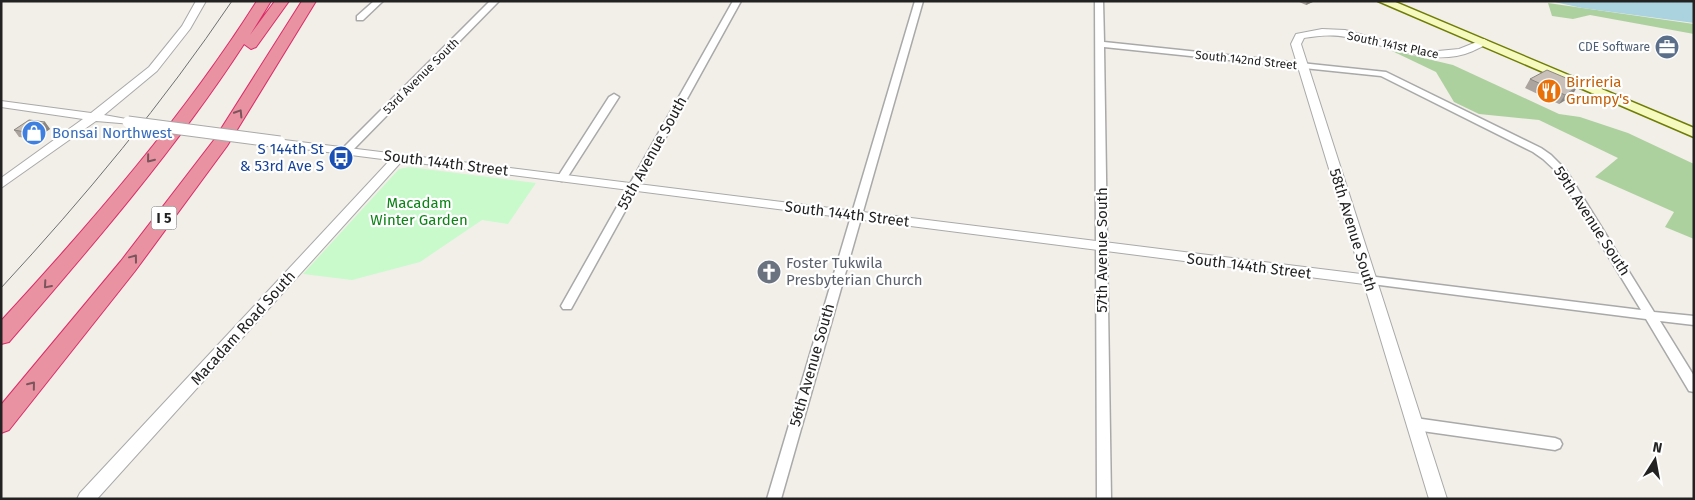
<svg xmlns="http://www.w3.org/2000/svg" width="1695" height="500" font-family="'Fira Sans',sans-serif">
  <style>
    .forest { fill: #add19e }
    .park { fill: #c8facc }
    .water { fill: #aad3df }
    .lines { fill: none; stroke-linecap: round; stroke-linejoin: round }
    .minor-casing { stroke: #a9a9a9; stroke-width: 3 }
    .tertiary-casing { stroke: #a9a9a9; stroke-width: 2 }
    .secondary-casing { stroke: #707d05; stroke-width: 3 }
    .motorway-casing { stroke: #dc2a67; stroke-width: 2 }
    .minor { fill: #fff; fill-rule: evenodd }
    .tertiary { fill: #fff; fill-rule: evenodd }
    .secondary { fill: #f7fabf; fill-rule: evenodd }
    .motorway { fill: #e892a2; fill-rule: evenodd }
    .tram { stroke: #707070; stroke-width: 1 }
    .tertiary-bridge-casing { stroke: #a9a9a9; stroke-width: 13; stroke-linecap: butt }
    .tertiary-bridge { stroke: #fff; stroke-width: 11 }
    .wall { fill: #aba49e }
    .shaded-wall { fill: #8b8681 }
    .building { fill: #c7bfb8; stroke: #8b8681 }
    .oneway { stroke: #7b545c }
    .labels { text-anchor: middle; stroke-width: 4.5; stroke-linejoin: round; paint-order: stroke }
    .far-street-label { font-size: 12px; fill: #222; stroke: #fff }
    .far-service-label { font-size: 12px; fill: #4e5e75; stroke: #fff; text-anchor: end }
    .shield { fill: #fff; stroke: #646464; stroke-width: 1 }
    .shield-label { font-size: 14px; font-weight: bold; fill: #222 }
    .food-label { font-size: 15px; fill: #c56008; stroke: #fff; text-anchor: start }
    .shop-label { font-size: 15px; fill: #366cbe; stroke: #fff; text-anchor: start }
    .transit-label { font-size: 15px; fill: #164399; stroke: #fff; text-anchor: end }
    .street-label { font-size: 15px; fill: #222; stroke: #fff }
    .park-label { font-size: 15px; fill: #0c8416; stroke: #fff }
    .worship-label { font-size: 15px; fill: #5b616d; stroke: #fff; text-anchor: start }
  </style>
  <rect width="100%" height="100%" fill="#f2efe9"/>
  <!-- forest -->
  <path class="forest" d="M1548,3L1694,24V34L1590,15L1573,19L1552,16Z
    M1390,50L1453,65L1559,114L1580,117L1628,133L1694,164V239L1665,227L1674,212L1595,177L1618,158L1539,120L1479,114L1454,102L1436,72Z"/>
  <!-- park -->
  <path class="park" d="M409,167L536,183L508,224L482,220L420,262L352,280L303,274L399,169Z"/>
  <!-- water -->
  <path class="water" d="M1550,1H1694V23L1582,8Z"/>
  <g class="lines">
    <defs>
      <path id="minor" d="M374,1H383L363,20H357V16Z
        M490,1H499L351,152H343L342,150L343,148Z
        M733,1H741L571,309H563L561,306Z
        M915,1H923L781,499H767Z
        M1095,1H1103L1104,42L1386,72L1541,148L1551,155L1566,170L1654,312L1694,316V325L1660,321L1694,376V392L1689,391L1646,319L1364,283L1362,280L1368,276L1641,310L1557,172L1543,159L1533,152L1381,76L1104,47L1111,499H1097Z
        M614,94L619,97L567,178L562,181L558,180L557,178L609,97Z
        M1415,418L1555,438L1560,440L1562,444L1560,448L1555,450L1415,430L1410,428L1408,424L1410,420Z"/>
      <path id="tertiary" d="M196,1H206L190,29L157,71L104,115L132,120V124L96,121L1,188V178L83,119L1,107V101L91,113L149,67L182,26Z
        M1322,29L1345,30L1415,49L1438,51L1459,49L1484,39L1489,42C1485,46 1478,48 1473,51C1431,69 1387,44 1346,37C1331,34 1318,36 1304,38L1301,44L1447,499H1429L1364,284L402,161L97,499H77L80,493L390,160L280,146L276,145L274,142L276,139L1361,274L1291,44L1296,34Z"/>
      <path id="secondary" d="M1378,1H1393L1694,128V137Z"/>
      <path id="motorway" d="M257,1H271L250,35L275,1H289L256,47L251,49L244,44C175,150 91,247 9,342L1,344V321C93,221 184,116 257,1Z
        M302,1H316L227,146L135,271L9,430L1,433V405L121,261L214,140Z"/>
    </defs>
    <!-- minor casing -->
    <use href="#minor" class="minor-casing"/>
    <!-- tertiary casing -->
    <use href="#tertiary" class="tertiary-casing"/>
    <!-- secondary casing -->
    <use href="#secondary" class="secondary-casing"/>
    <!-- motorway casing -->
    <use href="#motorway" class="motorway-casing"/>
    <!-- minor -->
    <use href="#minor" class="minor"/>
    <!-- tertiary -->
    <use href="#tertiary" class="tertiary"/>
    <!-- secondary -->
    <use href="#secondary" class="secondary"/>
    <!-- motorway -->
    <use href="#motorway" class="motorway"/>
    <!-- tram -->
    <path class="tram" d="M1,288C85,197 163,103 232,1"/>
    <defs>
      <path id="tertiary-bridge" d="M128,122L280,142"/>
    </defs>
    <!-- tertiary-bridge casing -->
    <use href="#tertiary-bridge" class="tertiary-bridge-casing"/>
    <!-- tertiary-bridge -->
    <use href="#tertiary-bridge" class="tertiary-bridge"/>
  </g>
  <!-- wall -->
  <path class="wall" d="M1297,1H1315L1306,5Z
    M1530,79L1573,81L1571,84L1572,96L1559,104L1525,88Z
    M45,122L50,129L35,139L19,137L14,130Z"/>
  <!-- shaded-wall -->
  <path class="shaded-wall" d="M1307,1H1315L1306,5Z
    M1577,87L1572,96L1559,104L1565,95Z
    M45,122L50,129L35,139L31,133Z"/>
  <!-- building -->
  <path class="building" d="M1547,70L1573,81L1569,83L1577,87L1565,95L1530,79Z
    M29,120L45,122L31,133L14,130Z"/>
  <!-- one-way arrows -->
  <defs><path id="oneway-chevron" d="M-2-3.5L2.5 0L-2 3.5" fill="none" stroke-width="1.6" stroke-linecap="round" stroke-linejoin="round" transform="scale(1.25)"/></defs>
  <g class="oneway">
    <use href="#oneway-chevron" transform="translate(239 113) rotate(-58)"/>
    <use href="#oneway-chevron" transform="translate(150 159) rotate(129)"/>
    <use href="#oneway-chevron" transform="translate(134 258) rotate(-53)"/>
    <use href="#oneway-chevron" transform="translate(47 285) rotate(131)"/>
    <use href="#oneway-chevron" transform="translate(32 385) rotate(-51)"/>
  </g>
  <!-- icons -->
  <defs>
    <symbol id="office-disc" viewBox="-11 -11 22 22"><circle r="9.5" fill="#5c6f8a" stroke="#fff"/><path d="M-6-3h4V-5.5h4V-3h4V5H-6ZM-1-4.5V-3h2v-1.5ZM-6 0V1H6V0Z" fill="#fff"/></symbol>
    <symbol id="restaurant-disc" viewBox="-11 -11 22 22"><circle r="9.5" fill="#e8710a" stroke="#fff"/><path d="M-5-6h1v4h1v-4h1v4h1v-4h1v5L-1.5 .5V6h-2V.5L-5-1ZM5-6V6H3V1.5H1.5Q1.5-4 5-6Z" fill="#fff"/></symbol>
    <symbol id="shop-disc" viewBox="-11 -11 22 22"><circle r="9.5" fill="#3f7fe0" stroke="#fff"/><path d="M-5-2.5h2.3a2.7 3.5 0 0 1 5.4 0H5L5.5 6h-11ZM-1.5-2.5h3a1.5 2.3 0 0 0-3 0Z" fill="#fff"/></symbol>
    <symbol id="bus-disc" viewBox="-11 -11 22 22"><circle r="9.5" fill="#1a4fb4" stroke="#fff"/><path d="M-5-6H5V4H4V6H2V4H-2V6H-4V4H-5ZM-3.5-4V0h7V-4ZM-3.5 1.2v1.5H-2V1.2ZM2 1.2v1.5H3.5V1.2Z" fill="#fff"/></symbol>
    <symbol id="church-disc" viewBox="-11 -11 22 22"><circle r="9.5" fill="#6b7280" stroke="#fff"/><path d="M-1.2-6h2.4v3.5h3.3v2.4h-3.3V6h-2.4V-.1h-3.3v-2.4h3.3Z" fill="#fff"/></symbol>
  </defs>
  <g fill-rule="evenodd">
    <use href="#office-disc" x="1653" y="33" width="28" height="28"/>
    <use href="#restaurant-disc" x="1535" y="77" width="28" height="28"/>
    <use href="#shop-disc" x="20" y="119" width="28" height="28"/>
    <use href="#bus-disc" x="327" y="144" width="28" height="28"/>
    <use href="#church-disc" x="755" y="258" width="28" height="28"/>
  </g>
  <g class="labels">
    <!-- far-street labels -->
    <g class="far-street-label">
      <text transform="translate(1393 45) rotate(12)" y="4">South 141st Place</text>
      <text transform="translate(1246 60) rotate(6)" y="4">South 142nd Street</text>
      <text transform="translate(421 76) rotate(-45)" y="4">53rd Avenue South</text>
    </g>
    <!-- far-service labels -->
    <g class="far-service-label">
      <text x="1650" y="51">CDE Software</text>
    </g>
    <!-- shield labels -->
    <rect class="shield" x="151.5" y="206.5" width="25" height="23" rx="4"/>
    <g class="shield-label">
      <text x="164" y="223">I 5</text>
    </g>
    <!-- food labels -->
    <g class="food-label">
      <text x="1566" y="87">Birrieria<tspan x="1566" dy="17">Grumpy's</tspan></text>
    </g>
    <!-- shop labels -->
    <g class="shop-label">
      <text x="52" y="138">Bonsai Northwest</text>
    </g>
    <!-- transit labels -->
    <g class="transit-label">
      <text x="324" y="154">S 144th St<tspan x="324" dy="17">&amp; 53rd Ave S</tspan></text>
    </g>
    <!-- street labels -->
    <g class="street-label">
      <text transform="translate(652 153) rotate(-61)" y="5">55th Avenue South</text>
      <text transform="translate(446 163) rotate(7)" y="5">South 144th Street</text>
      <text transform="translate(847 214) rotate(7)" y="5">South 144th Street</text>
      <text transform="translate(1592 221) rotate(57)" y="5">59th Avenue South</text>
      <text transform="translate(1353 230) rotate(73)" y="5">58th Avenue South</text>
      <text transform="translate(1102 250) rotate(-90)" y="5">57th Avenue South</text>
      <text transform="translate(1249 266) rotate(7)" y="5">South 144th Street</text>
      <text transform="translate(243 328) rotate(-48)" y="5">Macadam Road South</text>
      <text transform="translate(812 365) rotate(-74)" y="5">56th Avenue South</text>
    </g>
    <!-- park labels -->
    <g class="park-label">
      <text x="419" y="208">Macadam<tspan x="419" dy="17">Winter Garden</tspan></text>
    </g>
    <!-- worship labels -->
    <g class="worship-label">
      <text x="786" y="268">Foster Tukwila<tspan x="786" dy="17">Presbyterian Church</tspan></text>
    </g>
  </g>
  <!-- border -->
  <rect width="1695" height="500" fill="none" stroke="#222222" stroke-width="5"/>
  <!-- north arrow -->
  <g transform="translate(1655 460) rotate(11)" stroke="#ffffff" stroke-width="4" paint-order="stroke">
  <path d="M0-4L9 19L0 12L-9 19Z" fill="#222222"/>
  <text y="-8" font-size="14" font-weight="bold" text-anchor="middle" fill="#222222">N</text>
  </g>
</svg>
